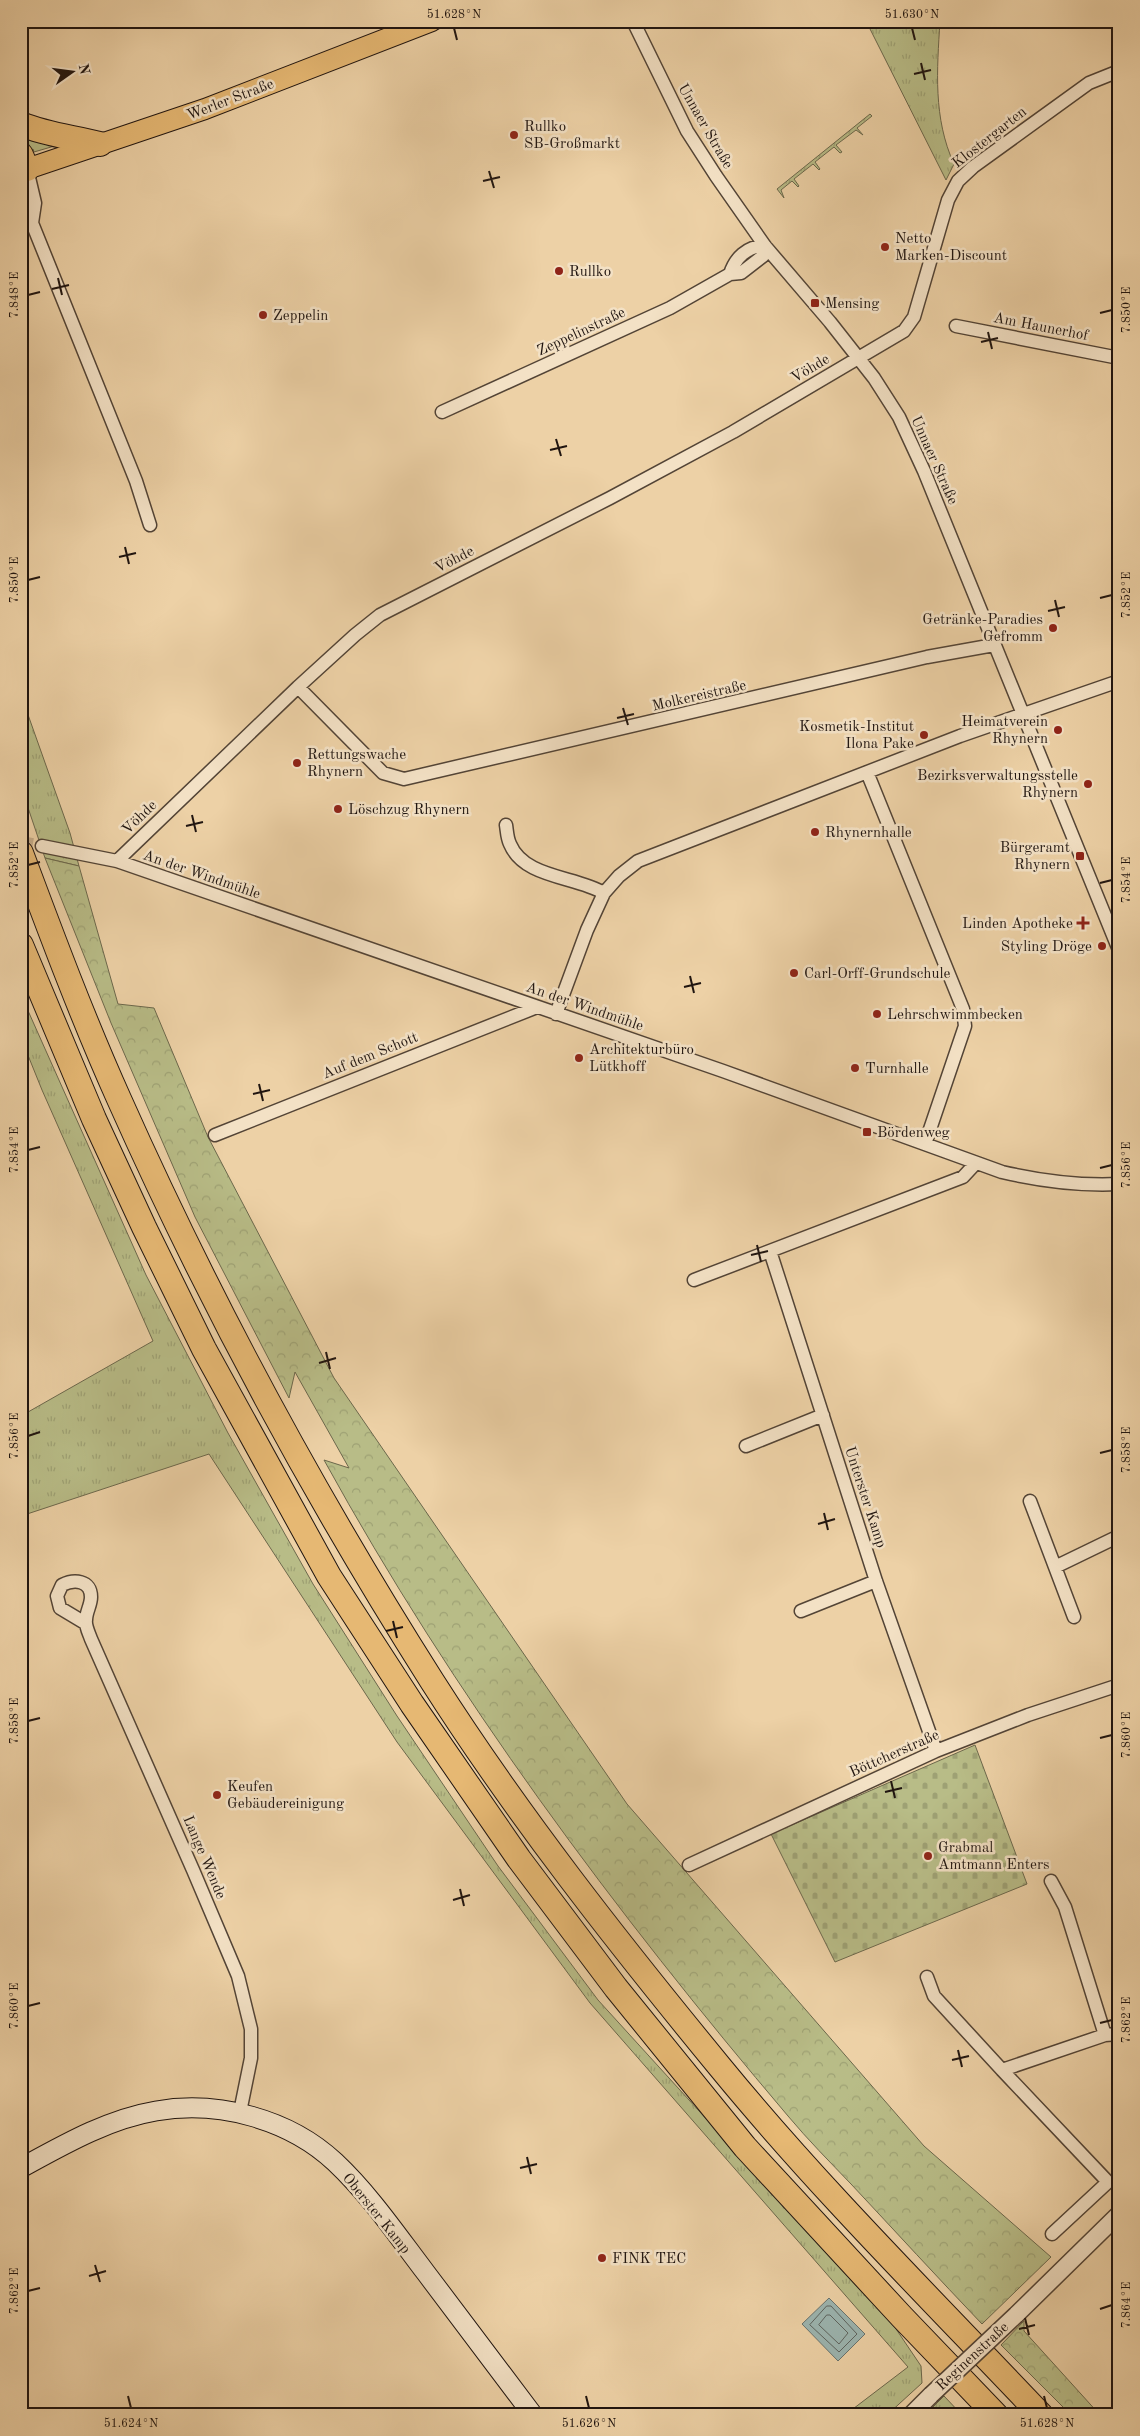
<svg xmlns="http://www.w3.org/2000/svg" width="1140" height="2436" font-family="'Old Standard TT',serif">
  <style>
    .grass { fill: url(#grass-tufts); stroke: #6c684c }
    .forest { fill: url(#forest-crowns); stroke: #6c684c }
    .cemetery { fill: url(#cemetery-stones); stroke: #6c684c }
    .water { fill: #9cb5b0; stroke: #6a7570 }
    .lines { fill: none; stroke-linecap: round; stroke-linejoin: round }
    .shore { stroke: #5e6560; stroke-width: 1 }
    .minor-tunnel { stroke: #c4ab88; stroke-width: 12; stroke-dasharray: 12 6; stroke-linecap: butt }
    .minor-casing { stroke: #534436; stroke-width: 15 }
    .tertiary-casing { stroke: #534436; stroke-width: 19 }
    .secondary-casing { stroke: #201510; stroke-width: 21 }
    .primary-casing { stroke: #201510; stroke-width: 22 }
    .motorway-casing { stroke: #201510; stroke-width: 26 }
    .minor { stroke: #f3e1c5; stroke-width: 12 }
    .tertiary { stroke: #f3e1c5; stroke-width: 16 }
    .secondary { stroke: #f3e1c5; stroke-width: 19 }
    .primary { stroke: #e6b873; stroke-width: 20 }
    .motorway { stroke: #e6b873; stroke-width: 24 }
    .tertiary-bridge-casing { stroke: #534436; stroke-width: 19; stroke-linecap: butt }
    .tertiary-bridge { stroke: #f3e1c5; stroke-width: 16 }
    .ticks { fill: none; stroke: #201510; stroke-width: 2 }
    .poi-dot { fill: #8f2418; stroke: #f3e1c5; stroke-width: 2 }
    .labels { text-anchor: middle; stroke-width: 5; stroke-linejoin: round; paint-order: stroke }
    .street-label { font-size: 15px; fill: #201510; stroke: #f3e1c5 }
    .poi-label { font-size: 15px; fill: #201510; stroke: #f3e1c5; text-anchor: start }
    .neatline { fill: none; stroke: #201510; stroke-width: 2 }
    .ticks-label { font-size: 12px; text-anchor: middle; fill: #201510 }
  </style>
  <defs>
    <pattern id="grass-tufts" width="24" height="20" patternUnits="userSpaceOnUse" patternTransform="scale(1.25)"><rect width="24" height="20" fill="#b8bc87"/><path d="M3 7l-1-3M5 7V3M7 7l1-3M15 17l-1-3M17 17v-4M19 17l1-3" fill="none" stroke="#9ea174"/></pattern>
    <pattern id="forest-crowns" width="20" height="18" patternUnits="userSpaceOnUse" patternTransform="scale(1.25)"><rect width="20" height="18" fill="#b8bc87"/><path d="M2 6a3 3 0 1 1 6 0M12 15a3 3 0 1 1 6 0" fill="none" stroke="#9ea174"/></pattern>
    <pattern id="cemetery-stones" width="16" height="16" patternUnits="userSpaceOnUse" patternTransform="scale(1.25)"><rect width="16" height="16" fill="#b8bc87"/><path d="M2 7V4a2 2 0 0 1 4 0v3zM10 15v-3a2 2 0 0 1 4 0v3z" fill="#9ea174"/></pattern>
  </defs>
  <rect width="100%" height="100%" fill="#edd1a6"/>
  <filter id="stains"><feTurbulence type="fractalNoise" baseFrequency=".004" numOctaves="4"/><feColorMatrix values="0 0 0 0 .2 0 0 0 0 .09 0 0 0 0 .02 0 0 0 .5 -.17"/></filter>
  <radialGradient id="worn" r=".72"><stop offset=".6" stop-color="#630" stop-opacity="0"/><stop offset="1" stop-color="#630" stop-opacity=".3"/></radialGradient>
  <!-- grass -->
  <path class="grass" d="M866,21H940C937,70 933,118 954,164L946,180Z
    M870,114L872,116L857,128L863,135L856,130L836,145L842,152L840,153L834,147L815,162L820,169L819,170L813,164L794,179L799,186L798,187L792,181L781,190L784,198L777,189Z
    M26,137L58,145L34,152L33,149L31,150Z
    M21,695L70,833L79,866L45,858L21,787Z
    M21,995L146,1275L228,1433L313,1584L397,1716L498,1866L598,2000L892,2323L921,2366L922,2383L887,2415H845L908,2367L590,2003L397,1742L209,1454L21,1516V1416L153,1341L42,1090L21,1038Z
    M944,2396L962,2415H925Z"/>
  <!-- forest -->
  <path class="forest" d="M45,858L79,866L118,1004L154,1008L208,1137L334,1378L627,1804L924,2146L1051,2257L982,2324C938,2278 895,2231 851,2184C830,2162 808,2140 788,2116C615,1912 453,1695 324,1460L349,1468L295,1372L289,1398L195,1217L111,1023Z
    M1024,2321V2331L1100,2415H1071L1001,2345Z"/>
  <!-- cemetery -->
  <path class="cemetery" d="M975,1745L1027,1884L835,1962L771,1834Z"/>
  <!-- water -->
  <path class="water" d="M829,2298L865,2334L838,2361L802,2324Z"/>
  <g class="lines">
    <!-- shore -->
    <path class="shore" d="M827,2306H831L857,2334L839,2352L810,2325Z
      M827,2315H830L848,2333L839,2344L819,2325Z"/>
    <!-- minor-tunnel -->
    <path class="minor-tunnel" d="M21,842L42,846"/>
    <defs>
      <path id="minor" d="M633,21L687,131L716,176L765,246L830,322L874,378L899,417L924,471L1119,950
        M27,169L35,203L32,223
        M21,212L32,223L136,481L150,525
        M730,274C735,258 747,246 765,246
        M956,326L1119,358
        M442,412L670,308L730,274L741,273L763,256L765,246
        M298,687L383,773L404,779L927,657L994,645
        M867,772L963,1009L965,1026L925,1144
        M506,825C507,831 507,838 510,844C524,878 575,876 604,893
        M42,846L117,861L723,1071L1002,1172C1041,1181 1078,1186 1119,1184
        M117,861L298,687L355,635L380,615L610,498L733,432L904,331L914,317L948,200L958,181L973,167L1089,83L1119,71
        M556,1014L587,930L604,893L619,876L638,861L960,736L1119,681
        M215,1135L537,1007
        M770,1251L876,1581L936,1751
        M694,1280L963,1177L976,1163
        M746,1446L823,1415
        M1030,1501L1074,1617
        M1055,1567L1119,1536
        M801,1611L876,1581
        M85,1623L60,1608L57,1596L62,1585C74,1579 91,1580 91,1597C91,1605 86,1612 86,1620C85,1626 89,1633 91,1639L193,1870L238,1976L251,2029V2058L240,2112
        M689,1865L936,1751L1028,1715L1119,1685
        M1051,1881L1065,1907L1105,2035
        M927,1977L934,1996L1002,2070L1105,2035L1119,2034
        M1002,2070L1108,2182L1052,2234"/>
      <path id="tertiary" d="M1016,2315L1119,2214
        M911,2415L931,2395"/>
      <path id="secondary" d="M21,2168C63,2145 108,2119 156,2111C218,2100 289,2119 335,2162C370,2195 397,2235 426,2273C462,2321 498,2368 533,2415"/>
      <path id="primary" d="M21,171L205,109L432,21"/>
      <path id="motorway" d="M21,124C47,135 73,137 100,144
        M21,155L27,169
        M21,853C52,936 83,1019 119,1099C209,1301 314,1495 432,1681C518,1816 619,1944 720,2067C820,2189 933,2301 1041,2415
        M21,945L94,1119L144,1227L204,1349L329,1576L412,1704L519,1859L616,1988L745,2147L902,2317L996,2415"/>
    </defs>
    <!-- minor casing -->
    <use href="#minor" class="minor-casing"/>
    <!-- tertiary casing -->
    <use href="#tertiary" class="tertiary-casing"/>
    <!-- secondary casing -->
    <use href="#secondary" class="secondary-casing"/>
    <!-- primary casing -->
    <use href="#primary" class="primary-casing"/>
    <!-- motorway casing -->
    <use href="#motorway" class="motorway-casing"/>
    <!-- minor -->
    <use href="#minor" class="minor"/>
    <!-- tertiary -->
    <use href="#tertiary" class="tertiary"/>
    <!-- secondary -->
    <use href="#secondary" class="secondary"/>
    <!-- primary -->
    <use href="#primary" class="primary"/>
    <!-- motorway -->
    <use href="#motorway" class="motorway"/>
    <defs>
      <path id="tertiary-bridge" d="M931,2395L1016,2315"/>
    </defs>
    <!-- tertiary-bridge casing -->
    <use href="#tertiary-bridge" class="tertiary-bridge-casing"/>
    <!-- tertiary-bridge -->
    <use href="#tertiary-bridge" class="tertiary-bridge"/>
  </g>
  <!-- ticks -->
  <path class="ticks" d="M454,28L457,40M912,28L915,40M921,63L925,80M914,74L931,70M489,171L494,188M483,181L500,177M58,278L62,295M52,289L69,285M28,295L40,292M1100,313L1112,310M988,332L992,349M981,342L998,338M556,439L561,456M550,450L567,446M125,547L129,564M119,557L136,553M28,580L40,577M1100,598L1112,595M1055,600L1059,617M1048,611L1065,607M623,708L628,725M617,718L634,714M192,815L196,832M186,826L203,822M28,865L40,862M1100,883L1112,880M690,976L694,993M684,987L701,983M259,1084L263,1101M253,1094L270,1090M28,1150L40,1147M1100,1168L1112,1165M757,1245L761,1262M751,1255L768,1251M326,1352L330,1369M319,1363L336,1358M28,1436L40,1432M1100,1453L1112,1450M824,1513L828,1530M818,1524L835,1519M393,1621L397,1638M386,1631L403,1627M28,1721L40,1718M1100,1738L1112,1735M891,1781L895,1798M885,1792L902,1788M460,1889L464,1906M453,1900L470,1895M28,2006L40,2003M1100,2023L1112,2020M958,2050L962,2067M952,2060L969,2056M527,2157L531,2174M520,2168L537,2164M95,2265L100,2282M89,2276L106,2271M28,2291L40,2288M1100,2309L1112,2305M1025,2318L1029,2335M1019,2329L1035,2325M128,2396L131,2408M586,2396L589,2408M1044,2396L1047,2408"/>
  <!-- markers -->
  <g class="poi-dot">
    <circle cx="514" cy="135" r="5"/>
    <circle cx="885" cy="247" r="5"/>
    <circle cx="559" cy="271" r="5"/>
    <rect x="810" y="298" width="10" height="10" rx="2.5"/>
    <circle cx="263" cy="315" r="5"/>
    <circle cx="1053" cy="628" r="5"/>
    <circle cx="1058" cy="730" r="5"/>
    <circle cx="924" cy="735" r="5"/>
    <circle cx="297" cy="763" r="5"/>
    <circle cx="1088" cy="784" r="5"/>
    <circle cx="338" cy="809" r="5"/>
    <circle cx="815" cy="832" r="5"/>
    <rect x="1075" y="851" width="10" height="10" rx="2.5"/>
    <path d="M1080.5 915.5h5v5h5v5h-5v5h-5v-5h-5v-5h5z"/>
    <circle cx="1102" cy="946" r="5"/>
    <circle cx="794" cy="973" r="5"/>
    <circle cx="877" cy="1014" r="5"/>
    <circle cx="579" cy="1058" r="5"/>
    <circle cx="855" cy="1068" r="5"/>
    <rect x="862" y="1127" width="10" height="10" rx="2.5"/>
    <circle cx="217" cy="1795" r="5"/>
    <circle cx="928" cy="1856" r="5"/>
    <circle cx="602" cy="2258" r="5"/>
  </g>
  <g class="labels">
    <!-- street labels -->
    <g class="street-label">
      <text transform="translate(230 99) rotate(-21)" y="5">Werler Straße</text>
      <text transform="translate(706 126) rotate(60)" y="5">Unnaer Straße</text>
      <text transform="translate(989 137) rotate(-38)" y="5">Klostergarten</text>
      <text transform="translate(1041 326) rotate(11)" y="5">Am Haunerhof</text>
      <text transform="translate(581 331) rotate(-25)" y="5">Zeppelinstraße</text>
      <text transform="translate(810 368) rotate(-31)" y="5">Vöhde</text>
      <text transform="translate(935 460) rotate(66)" y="5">Unnaer Straße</text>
      <text transform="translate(454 559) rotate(-27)" y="5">Vöhde</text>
      <text transform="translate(699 695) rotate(-13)" y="5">Molkereistraße</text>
      <text transform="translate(139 817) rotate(-44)" y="5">Vöhde</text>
      <text transform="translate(202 874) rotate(19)" y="5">An der Windmühle</text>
      <text transform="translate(585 1006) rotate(19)" y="5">An der Windmühle</text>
      <text transform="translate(370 1055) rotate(-22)" y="5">Auf dem Schott</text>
      <text transform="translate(866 1497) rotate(72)" y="5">Unterster Kamp</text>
      <text transform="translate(894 1753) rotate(-24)" y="5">Böttcherstraße</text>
      <text transform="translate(205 1857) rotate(67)" y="5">Lange Wende</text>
      <text transform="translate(377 2213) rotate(51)" y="5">Oberster Kamp</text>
      <text transform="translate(972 2356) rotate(-43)" y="5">Reginenstraße</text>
    </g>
    <!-- poi labels -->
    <g class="poi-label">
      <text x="524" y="131">Rullko<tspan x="524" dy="17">SB-Großmarkt</tspan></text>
      <text x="895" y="243">Netto<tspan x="895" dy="17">Marken-Discount</tspan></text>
      <text x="569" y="276">Rullko</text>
      <text x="825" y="308">Mensing</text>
      <text x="273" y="320">Zeppelin</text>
      <text x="1043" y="624" text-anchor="end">Getränke-Paradies<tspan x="1043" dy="17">Gefromm</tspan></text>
      <text x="1048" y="726" text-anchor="end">Heimatverein<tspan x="1048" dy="17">Rhynern</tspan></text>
      <text x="914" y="731" text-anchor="end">Kosmetik-Institut<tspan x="914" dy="17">Ilona Pake</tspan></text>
      <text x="307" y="759">Rettungswache<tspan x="307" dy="17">Rhynern</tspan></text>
      <text x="1078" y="780" text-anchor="end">Bezirksverwaltungsstelle<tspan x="1078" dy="17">Rhynern</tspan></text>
      <text x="348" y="814">Löschzug Rhynern</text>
      <text x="825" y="837">Rhynernhalle</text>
      <text x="1070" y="852" text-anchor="end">Bürgeramt<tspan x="1070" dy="17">Rhynern</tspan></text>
      <text x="1073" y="928" text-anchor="end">Linden Apotheke</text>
      <text x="1092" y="951" text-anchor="end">Styling Dröge</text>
      <text x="804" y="978">Carl-Orff-Grundschule</text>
      <text x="887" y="1019">Lehrschwimmbecken</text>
      <text x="589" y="1054">Architekturbüro<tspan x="589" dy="17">Lütkhoff</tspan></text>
      <text x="865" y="1073">Turnhalle</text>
      <text x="877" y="1137">Bördenweg</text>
      <text x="227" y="1791">Keufen<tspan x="227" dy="17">Gebäudereinigung</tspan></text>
      <text x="938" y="1852">Grabmal<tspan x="938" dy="17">Amtmann Enters</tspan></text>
      <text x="612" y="2263">FINK TEC</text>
    </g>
  </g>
  <!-- margin -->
  <rect width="1140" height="2436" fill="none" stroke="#edd1a6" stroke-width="55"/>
  <!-- north arrow -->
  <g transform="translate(72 72) rotate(76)" stroke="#f3e1c5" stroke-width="4" paint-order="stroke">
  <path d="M0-4L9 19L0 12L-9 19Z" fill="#201510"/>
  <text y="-8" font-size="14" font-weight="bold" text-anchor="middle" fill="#201510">N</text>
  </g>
  <rect x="28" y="28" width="1084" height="2380" class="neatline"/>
  <g class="ticks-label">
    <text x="454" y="18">51.628°N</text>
    <text x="912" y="18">51.630°N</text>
    <text transform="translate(14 295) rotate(-90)" y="4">7.848°E</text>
    <text transform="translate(1126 310) rotate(-90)" y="4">7.850°E</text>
    <text transform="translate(14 580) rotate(-90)" y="4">7.850°E</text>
    <text transform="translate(1126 595) rotate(-90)" y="4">7.852°E</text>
    <text transform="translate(14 865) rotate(-90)" y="4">7.852°E</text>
    <text transform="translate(1126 880) rotate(-90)" y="4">7.854°E</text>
    <text transform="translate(14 1150) rotate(-90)" y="4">7.854°E</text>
    <text transform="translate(1126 1165) rotate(-90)" y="4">7.856°E</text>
    <text transform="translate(14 1436) rotate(-90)" y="4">7.856°E</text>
    <text transform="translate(1126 1450) rotate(-90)" y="4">7.858°E</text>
    <text transform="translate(14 1721) rotate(-90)" y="4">7.858°E</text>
    <text transform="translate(1126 1735) rotate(-90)" y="4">7.860°E</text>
    <text transform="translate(14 2006) rotate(-90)" y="4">7.860°E</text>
    <text transform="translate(1126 2020) rotate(-90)" y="4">7.862°E</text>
    <text transform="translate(14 2291) rotate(-90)" y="4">7.862°E</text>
    <text transform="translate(1126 2305) rotate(-90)" y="4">7.864°E</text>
    <text x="131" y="2427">51.624°N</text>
    <text x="589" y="2427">51.626°N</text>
    <text x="1047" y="2427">51.628°N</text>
  </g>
  <rect width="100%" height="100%" filter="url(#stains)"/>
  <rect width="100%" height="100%" fill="url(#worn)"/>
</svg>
